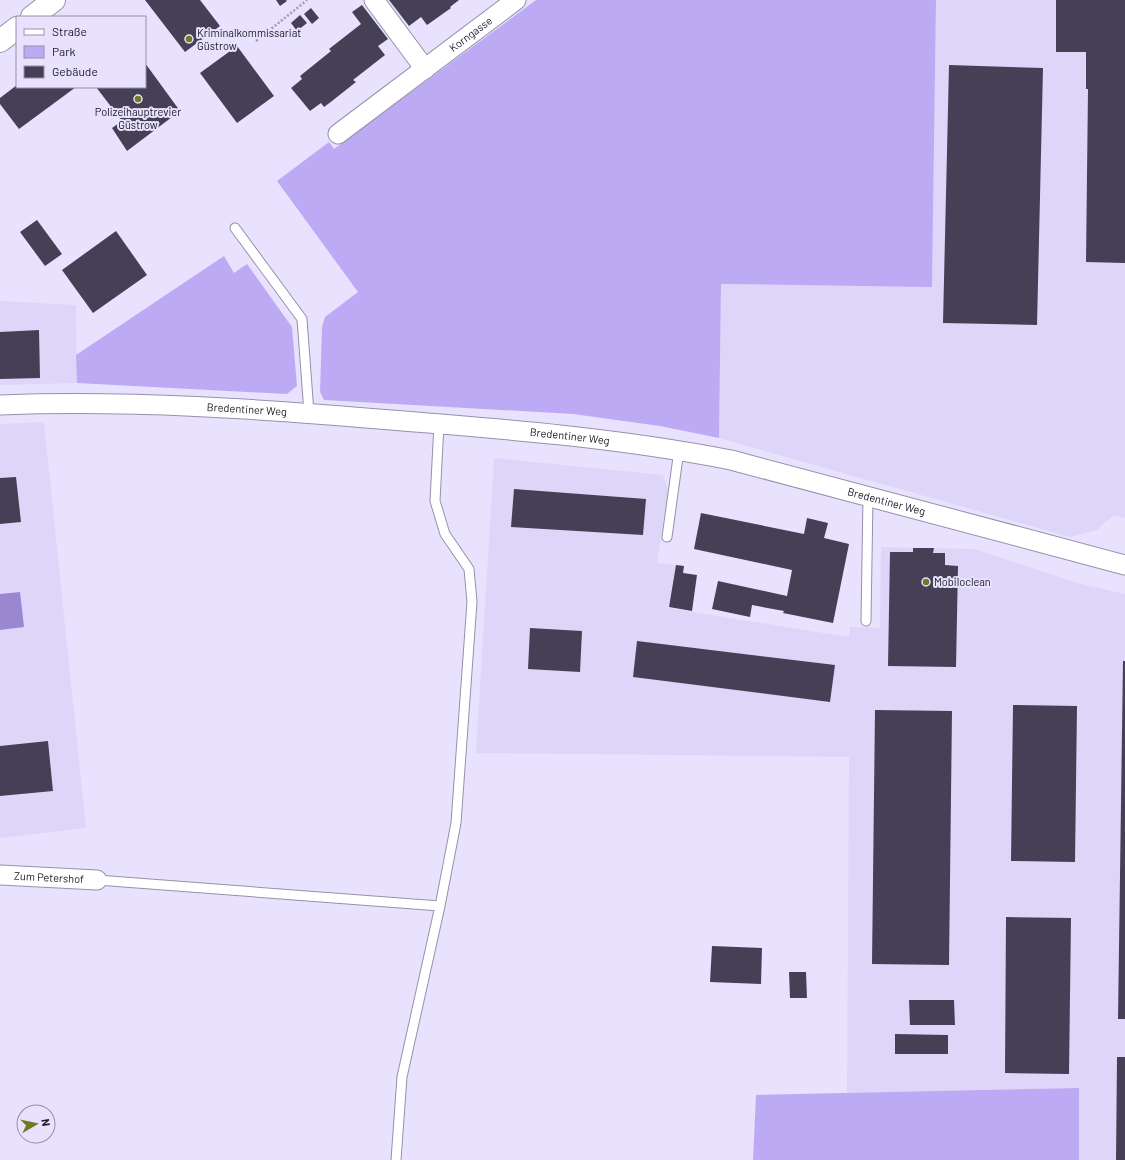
<svg xmlns="http://www.w3.org/2000/svg" width="1125" height="1160" font-family="Barlow,sans-serif">
  <style>
    .built { fill: #ddd6f9 }
    .green { fill: #bcabf4 }
    .water { fill: #9a87d2 }
    .building { fill: #454056 }
    .lines { fill: none; stroke-linecap: round; stroke-linejoin: round }
    .lane-casing { stroke: #9691ab; stroke-width: 11 }
    .street-casing { stroke: #9691ab; stroke-width: 21 }
    .secondary-casing { stroke: #9691ab; stroke-width: 24 }
    .path { stroke: #a19cb2; stroke-width: 2.5; stroke-dasharray: 2 2; stroke-linecap: butt }
    .lane { stroke: #fff; stroke-width: 9 }
    .street { stroke: #fff; stroke-width: 19 }
    .secondary { stroke: #fff; stroke-width: 22 }
    .poi-dot { fill: #717923; stroke: #e8e2fe; stroke-width: 1.5 }
    .labels { text-anchor: middle; stroke-width: 4; stroke-linejoin: round; paint-order: stroke }
    .poi-label { font-size: 11px; fill: #1a1822; stroke: #e8e2fe; text-anchor: start }
    .street-label { font-size: 11px; fill: #1a1822; stroke: #e8e2fe }
  </style>
  <rect width="100%" height="100%" fill="#e8e2fe"/>
  <!-- built -->
  <path class="built" d="M936,0H1125V518L1114,515L1097,530L1070,537L719,438L721,284L932,286Z
    M0,301L76,305L77,383L0,385Z
    M44,422L86,828L0,838V424Z
    M494,458L663,475L668,490L657,563L676,565L668,608L849,637L850,627L880,628L881,547L974,549L1081,584L1125,594V1160H1079V1088L847,1093L849,757L476,753Z"/>
  <!-- green -->
  <path class="green" d="M536,0H936L932,287L721,284L719,438L660,426L573,414L324,400L320,392L322,327L325,317L358,292L277,181L329,142L334,149Z
    M224,256L234,273L247,264L292,327L297,386L287,394L77,383L76,355Z
    M1079,1088V1160H753L756,1095Z"/>
  <!-- water -->
  <path class="water" d="M20,592L24,627L0,630V594Z"/>
  <!-- building -->
  <path class="building" d="M145,0H200L220,26L185,52Z
    M276,0H286L287,1L280,6Z
    M389,0H459L450,7L451,8L427,25L421,17L409,26Z
    M1056,0H1125V263L1086,262L1088,89H1086V52H1056Z
    M362,5L388,39L378,46L385,55L353,80L356,82L332,101L324,107L321,103L310,111L291,88L302,79L300,76L331,51L329,49L361,24L352,12Z
    M311,8L319,18L312,24L304,14Z
    M300,15L307,23L297,31L291,23Z
    M237,46L274,96L237,123L200,73Z
    M145,63L180,111L127,151L112,128L122,121L96,87H145Z
    M949,65L1043,68L1037,325L943,323Z
    M17,85V87H76L19,129L0,104V98Z
    M37,220L62,254L45,266L20,232Z
    M116,231L147,275L93,313L62,270Z
    M39,330L40,378L0,379V332Z
    M16,477L21,522L0,524V478Z
    M514,489L646,499L643,535L511,527Z
    M701,513L804,534L807,518L828,523L824,538L849,544L833,623L783,613L784,611L752,605L750,617L712,609L718,581L787,596L792,570L694,549Z
    M913,548H934L933,553H945V565L958,566L956,667L888,666L890,552H913Z
    M676,565L684,566L683,573L697,575L692,611L669,607Z
    M530,628L582,631L580,672L528,669Z
    M637,641L835,665L830,702L633,677Z
    M1123,661H1125V1019H1118Z
    M1013,705L1077,706L1075,862L1011,861Z
    M875,710L952,711L949,965L872,964Z
    M48,741L53,791L0,796V746Z
    M1006,917L1071,918L1069,1074L1005,1073Z
    M712,946L762,948L761,984L710,982Z
    M789,972H806L807,998H790Z
    M909,1000H954L955,1025H910Z
    M895,1034L948,1035V1054H895Z
    M1117,1057H1125V1160H1116Z"/>
  <g class="lines">
    <defs>
      <path id="lane" d="M235,228L302,319L309,413
        M667,537L679,450
        M866,621L868,497
        M97,880L440,906
        M396,1160L402,1077L440,906L456,823L472,602L469,569L445,534L435,501L439,424"/>
      <g id="street">
        <path d="M374,0L425,69"/>
        <path id="s1" d="M338,134L516,0"/>
        <path id="s2" d="M0,405C131,400 261,409 391,420C505,429 619,438 731,460L1125,565"/>
        <path id="s3" d="M0,875L97,880"/>
      </g>
      <path id="secondary" d="M32,17L54,0
        M0,41L17,28"/>
    </defs>
    <!-- lane casing -->
    <use href="#lane" class="lane-casing"/>
    <!-- street casing -->
    <use href="#street" class="street-casing"/>
    <!-- secondary casing -->
    <use href="#secondary" class="secondary-casing"/>
    <!-- path -->
    <path class="path" d="M256,41L307,0"/>
    <!-- lane -->
    <use href="#lane" class="lane"/>
    <!-- street -->
    <use href="#street" class="street"/>
    <!-- secondary -->
    <use href="#secondary" class="secondary"/>
  </g>
  <!-- markers -->
  <g class="poi-dot">
    <circle cx="189" cy="39" r="4"/>
    <circle cx="138" cy="99" r="4"/>
    <circle cx="926" cy="582" r="4"/>
  </g>
  <g class="labels">
    <!-- poi labels -->
    <g class="poi-label">
      <text x="197" y="37">Kriminalkommissariat<tspan x="197" dy="13">Güstrow</tspan></text>
      <text x="138" y="116" text-anchor="middle">Polizeihauptrevier<tspan x="138" dy="13">Güstrow</tspan></text>
      <text x="934" y="586">Mobiloclean</text>
    </g>
    <!-- street labels -->
    <g class="street-label">
      <text dy="4" stroke="none"><textPath href="#s1" startOffset="166">Korngasse</textPath></text>
      <text dy="4" stroke="none"><textPath href="#s2" startOffset="247">Bredentiner Weg</textPath></text>
      <text dy="4" stroke="none"><textPath href="#s2" startOffset="571">Bredentiner Weg</textPath></text>
      <text dy="4" stroke="none"><textPath href="#s2" startOffset="895">Bredentiner Weg</textPath></text>
      <text dy="4" stroke="none"><textPath href="#s3" startOffset="49">Zum Petershof</textPath></text>
    </g>
  </g>
  <!-- legend -->
  <rect x="16" y="16" width="130" height="72" fill="#e8e2fe" stroke="#9691a6"/>
  <rect x="24" y="29" width="20" height="6" fill="#ffffff" stroke="#9691a6"/>
  <text x="52" y="36" font-size="12" fill="#1a1822">Straße</text>
  <rect x="24" y="46" width="20" height="12" fill="#bcabf4" stroke="#9691a6"/>
  <text x="52" y="56" font-size="12" fill="#1a1822">Park</text>
  <rect x="24" y="66" width="20" height="12" fill="#454056" stroke="#9691a6"/>
  <text x="52" y="76" font-size="12" fill="#1a1822">Gebäude</text>
  <!-- north arrow -->
  <g transform="translate(36 1124) rotate(81)"><circle r="19" fill="#e8e2fe" stroke="#9691a6"/>
  <path d="M0-3L7 15L0 10L-7 15Z" fill="#717923"/>
  <text y="-6" font-size="11" font-weight="bold" text-anchor="middle" fill="#1a1822">N</text>
  </g>
</svg>
